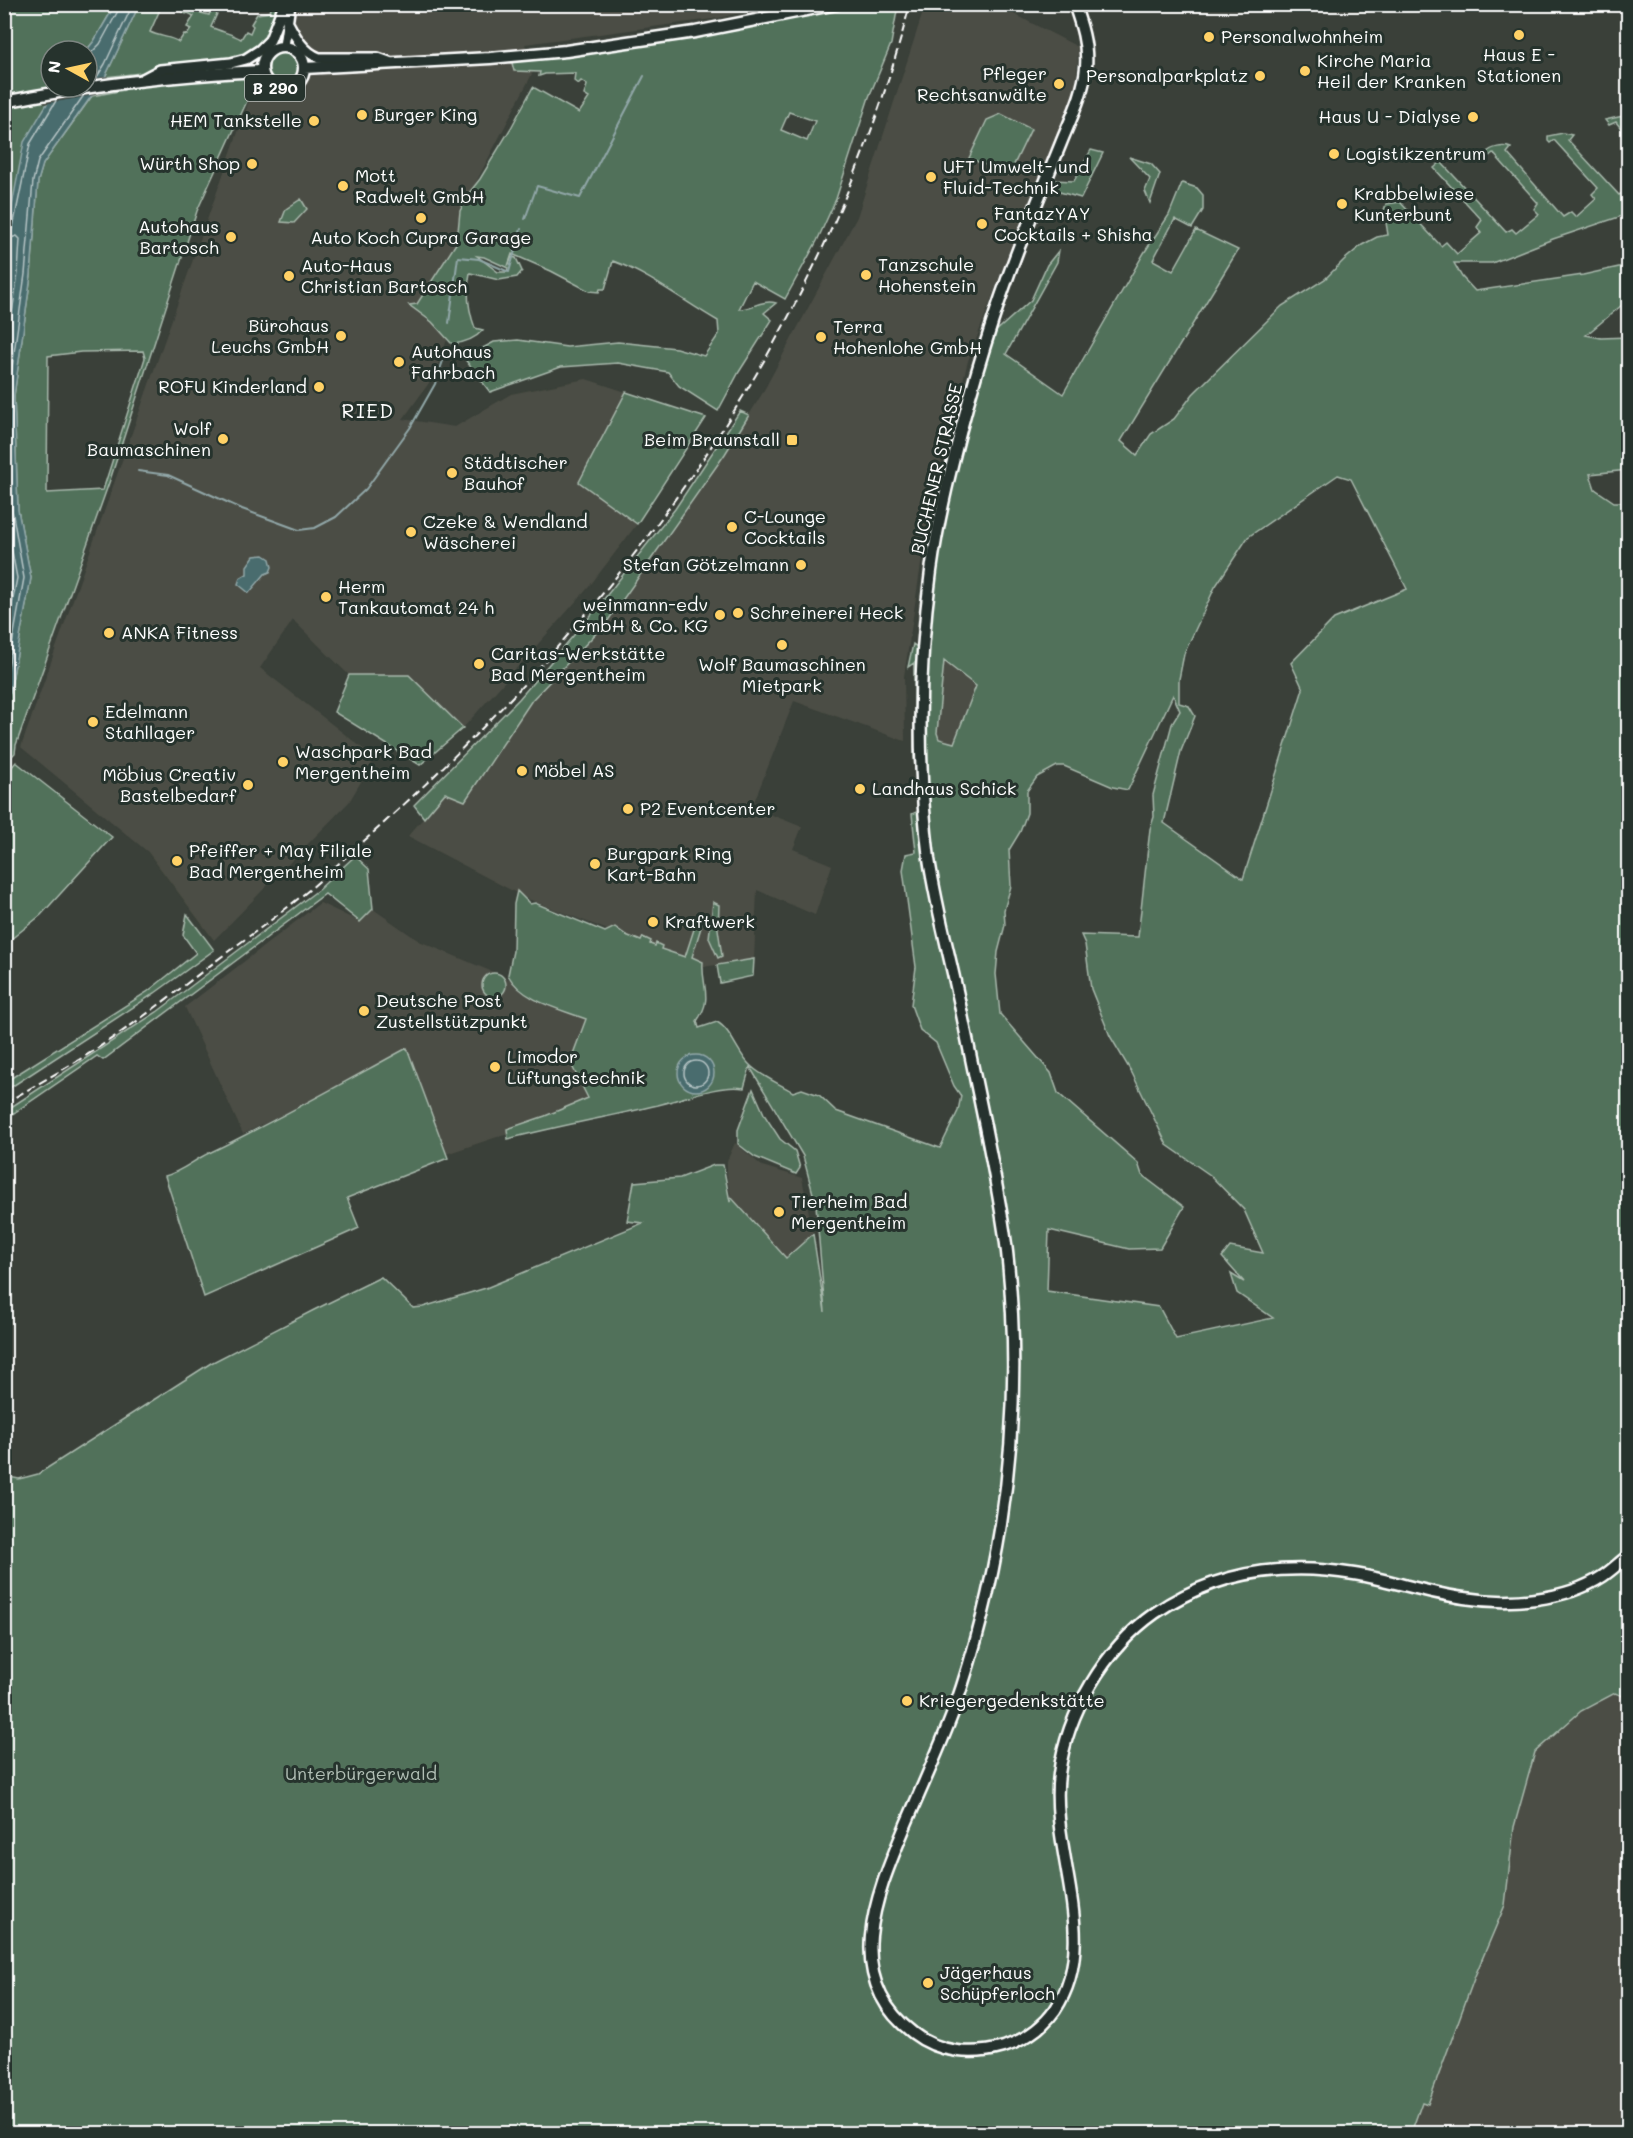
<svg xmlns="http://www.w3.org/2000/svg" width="1633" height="2138" font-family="Mali,sans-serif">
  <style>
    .built { fill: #4c4d45 }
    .green { fill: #51715a; stroke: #a8b8ac; stroke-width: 1.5; fill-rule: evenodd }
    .water { fill: #486c6e; stroke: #91a7a8; stroke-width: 1.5 }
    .pier { fill: #3a4039 }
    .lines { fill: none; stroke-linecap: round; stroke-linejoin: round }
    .shore { stroke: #b6c4c5; stroke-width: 1.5 }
    .stream { stroke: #91a7a8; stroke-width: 2 }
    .minor-casing { stroke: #fff; stroke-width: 14 }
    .major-casing { stroke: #fff; stroke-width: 15 }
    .minor { stroke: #26332d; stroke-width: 9 }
    .major { stroke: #26332d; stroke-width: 10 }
    .rail { stroke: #fff; stroke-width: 2; stroke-dasharray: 9 4.5; stroke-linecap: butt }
    .poi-dot { fill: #ffd166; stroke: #26332d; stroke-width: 2 }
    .labels { text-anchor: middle; stroke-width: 6; stroke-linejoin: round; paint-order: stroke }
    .shield { fill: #26332d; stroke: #bec2c0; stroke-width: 1.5 }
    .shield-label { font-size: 16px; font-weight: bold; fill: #fff }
    .poi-label { font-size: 18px; fill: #fff; stroke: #26332d; text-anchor: start }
    .street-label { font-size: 18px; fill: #fff; stroke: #26332d }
    .park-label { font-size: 18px; fill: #b1bfb5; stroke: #26332d }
    .neighbourhood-label { font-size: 20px; letter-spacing: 1.5px; fill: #fff; stroke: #26332d }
  </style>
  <rect width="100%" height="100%" fill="#3a4039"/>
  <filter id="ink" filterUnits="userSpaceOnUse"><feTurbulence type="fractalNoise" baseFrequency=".0167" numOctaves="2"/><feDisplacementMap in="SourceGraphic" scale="12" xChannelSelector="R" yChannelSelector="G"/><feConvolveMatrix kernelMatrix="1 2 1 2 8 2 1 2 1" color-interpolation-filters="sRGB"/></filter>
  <g filter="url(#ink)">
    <!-- built -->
    <path class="built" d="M290,5H771L719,18L525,44L533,72L473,188L449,334L434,376L403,419L455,427L511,394L586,379L626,392L579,482L637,524L588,588L463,728L409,675H349L293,620L260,668L375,758L349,802L214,940L148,852L21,747L254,87L260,62L266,52L284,46Z
      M923,12L1012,13L1078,47L1076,91L1016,233L968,361L930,505L904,676L905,741L794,701L752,807L802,827L793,849L832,865L815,915L757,890L754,959L703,967L528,899L408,836L445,793L465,801L532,700L607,622L725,454L762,394L857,217Z
      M944,660L976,687L954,743L939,739L937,733Z
      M320,903L360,922L373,909L419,941L519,983L605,1017L595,1114L497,1137L443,1155L403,1056L243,1134L185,1007Z
      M735,1143L762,1166L802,1178L813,1234L786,1259L731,1197L727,1176V1161Z
      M1615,1693L1628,1698V2133L1389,2134L1506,1890L1514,1827L1535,1752L1581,1711Z"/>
    <!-- green -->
    <path class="green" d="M4,5H115L94,41L86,51H51V87H57L6,231L5,248V161L11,148L9,128L4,122Z
      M139,5H162L150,32C160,37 169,36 179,42L184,34L187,35L191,29L187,27L194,16L188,13L186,14L173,6L174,5H203L201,13L209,15L213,5H221L211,27C222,32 232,34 241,39L246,31L250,33L253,26L251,24L257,14L270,12L272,5H284L270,40L231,63L105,77Z
      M837,5H898L891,44L869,97L836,199L817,241L785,299L753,281L739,309C751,309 763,299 776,303L764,313L772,320L739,372L718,411L679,386L668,372L618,363L561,367L490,392L464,358L494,342L518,340L567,347L618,342L676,348L704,356L719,334L718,321C683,301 651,275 613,261L605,289H600L599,292L589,291L551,271L512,254L508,266L512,257L516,258L522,271L517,277L499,280L470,273C466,292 468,309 475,328L483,330C475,339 464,343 452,344L432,322L409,305L417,304L457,242L460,211L469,193L480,179L511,128L533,87L579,113L589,98L584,95L587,85L581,81L578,84L574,81L575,73L545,74L539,76L540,72L514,71L512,63L490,58L523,56ZM789,112L815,121L807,141L781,130ZM477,256L484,257L508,268L507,272H498Z
      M262 68a21 21 0 1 1 42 0a21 21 0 1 1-42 0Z
      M255,71L248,92L247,101L197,211L111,477L16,745L15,753L5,763V701L10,691L31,578L18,510L14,396L31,275L38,181L43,164L92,96L124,90L130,81ZM143,351L145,358L103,490L47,493L48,356L81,352Z
      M1001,114L1031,129L1009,175L969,158L987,120Z
      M1628,115V137L1616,122L1609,125L1605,120Z
      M1563,133L1572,135L1568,140L1619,195L1626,191L1628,194V214L1553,239L1492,263H1454L1462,277L1475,291L1583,275L1628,265V300L1586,335L1601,338L1628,337V470L1590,474L1595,489L1614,502H1628V1698L1615,1693L1581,1711L1535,1752L1514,1827L1505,1905L1475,1976L1428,2104L1422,2102L1411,2133H5L4,1480L9,1477L19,1479L38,1474L211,1363L314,1310L381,1277L413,1308L423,1307L486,1288L643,1223L627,1221L634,1182L680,1178L714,1165H723L730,1202L731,1197L786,1258L813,1234L825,1312L816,1205L803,1156L750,1067L744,1088C718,1084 683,1099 658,1105C608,1117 558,1126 508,1139L507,1129L545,1116L588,1098L570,1062L586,1019C560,1009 522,1001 508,975L513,951L514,904L517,891L530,904L535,903L605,932L615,927L626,935L641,941L643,937L651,941L650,944L655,946L656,943L662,946L661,949L685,957L696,923L702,924L692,957L703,962C701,986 714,997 697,1021L699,1028L717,1022C732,1030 738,1056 752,1067C763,1077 780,1084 793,1092L802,1089L819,1095L836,1111L940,1148L958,1111L961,1096L954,1086L936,1043L920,1030L911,1005L916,967L903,870L906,854L916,852L912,814L919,811L914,757V663L908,667L913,644L921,650L949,480L993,334L1031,300L1047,265L1059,250L1057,262L1006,354L1063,394L1144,253L1169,215L1182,183L1197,188L1203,195V210L1192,228L1175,219L1153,260L1173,271L1196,230L1238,250L1121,441L1137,455L1151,434L1174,419L1193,394L1282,306L1325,279L1344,260L1362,245L1377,237L1388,235L1384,210L1386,204L1400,202L1441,246L1446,242L1457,254L1481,233L1477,227L1482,220L1434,168L1441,162L1506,232L1512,229L1516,233L1539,214L1534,209L1538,203L1493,153L1489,156L1486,153C1492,147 1503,145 1511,148L1507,153L1563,217L1571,212L1576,217L1596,199L1592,194L1598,188L1554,140L1550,143L1548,141V136ZM1338,475L1351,479L1407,589L1334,619L1291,663L1303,689L1243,879L1164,823L1181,751L1195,716L1189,706L1179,703V679L1184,654L1215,587L1248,537ZM944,661L976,686L954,743L939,739L937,733ZM1173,695L1180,711L1172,724L1153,795L1154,817L1150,829L1138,937L1081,935L1085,944L1091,989L1110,1036L1132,1073L1167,1145L1210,1175L1244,1210L1263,1253L1230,1247L1222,1257L1244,1282L1231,1274L1237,1293L1273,1318L1176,1339L1159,1307L1047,1291L1049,1230L1129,1249L1160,1248L1184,1207L1142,1175L1138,1163L1058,1093L1051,1073L1000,1014L996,974L998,952L1005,925L1004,910L1011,886L1009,850L1020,832L1027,813V791L1037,777L1057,766H1064L1113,787L1128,790Z
      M1091,150L1103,153L1081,198L1049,189L1053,180L1074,181Z
      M1129,157L1151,164L1160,174L1150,203L1145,191L1150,179Z
      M301,199L307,209L294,223L281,222L286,209Z
      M626,392L706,418L637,524L579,482Z
      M740,411L749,415L725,454L607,622L532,700L465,801L445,793L424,818L414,805L519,699L592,614L675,509Z
      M349,675H409L463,728L420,765L334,712Z
      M16,762L112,837L41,915L5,944V775Z
      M355,856L369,869L373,909L360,922L325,894L103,1060L97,1056L5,1119V1111L157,1012L318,890Z
      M713,902L719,905L718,929L722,956L718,958L709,938Z
      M187,914L214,950L155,993L5,1091V1082L147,992L196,953L183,935Z
      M754,959L753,976L720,983L717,965Z
      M482 985a12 12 0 1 1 24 0a12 12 0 1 1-24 0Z
      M407,1048L448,1158L347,1198L359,1228L204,1297L165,1176C181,1172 194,1160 209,1153C276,1121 341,1084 407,1048Z
      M753,1089L765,1116L780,1139L795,1151L800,1168L796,1174L755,1157L738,1144V1130Z"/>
    <!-- water -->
    <path class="water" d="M115,5H139L105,77L43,164L38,181L31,275L14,396L18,510L31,578L10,692L5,701L4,248L24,142L57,87H87L86,51L94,41Z
      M264,555L270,559L272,567L270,572L265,574L249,593L238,584L240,578L247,574V566L254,556Z
      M678 1073a18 18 0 1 1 36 0a18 18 0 1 1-36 0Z"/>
    <!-- pier -->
    <path class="pier" d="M108,76L95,95L43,104L53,87H87V80Z"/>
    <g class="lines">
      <!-- shore -->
      <path class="shore" d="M87,57L100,44L119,9L120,4
        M95,80L105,64L133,4
        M4,233L10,232L13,227L30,144L57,99
        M4,240L17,236L20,239L18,273L4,367
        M4,509L17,578L4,646
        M4,689L24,578L12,510L8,396L25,274L33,181L38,161L84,95
        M684 1073a12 12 0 1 1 24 0a12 12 0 1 1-24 0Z"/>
      <!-- stream -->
      <path class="stream" d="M525,219L537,186L580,198L644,76
        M449,323L458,257L479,259L509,272L521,229
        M138,471L168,475L242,509L299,530L315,528L336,517L366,489L410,428L435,384L445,355"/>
      <defs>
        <path id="minor" d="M287,21C295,36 302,51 319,58H378L389,62
          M284,46L290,4
          M143,79L160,70L231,63L246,59L260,50L270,40L284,4"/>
        <path id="major" d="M1074,4C1081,24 1088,45 1086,67C1084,93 1071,118 1061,143C1047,177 1033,212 1019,247C992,317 971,388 953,461C944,497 936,534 931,571C918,667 917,763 929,859C936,906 949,953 959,1000C968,1042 976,1084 985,1126C993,1167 1002,1210 1007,1252C1017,1342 1015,1434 1001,1524C991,1587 975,1650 954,1710C939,1750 921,1789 904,1829C876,1896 841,1978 913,2033C939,2053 973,2056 1004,2047C1024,2040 1043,2027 1055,2010C1102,1941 1049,1850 1059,1774C1067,1713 1104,1649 1155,1613C1215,1572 1284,1562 1354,1574C1391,1580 1427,1593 1464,1598C1508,1605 1565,1601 1603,1576C1612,1570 1620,1562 1628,1556
          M262 68a21 21 0 1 1 42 0a21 21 0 1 1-42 0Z
          M304,68L490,58L566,51L695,32L837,4
          M4,102C89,85 175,75 261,71"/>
      </defs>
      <!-- minor casing -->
      <use href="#minor" class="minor-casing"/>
      <!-- major casing -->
      <use href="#major" class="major-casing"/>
      <!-- minor -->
      <use href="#minor" class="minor"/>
      <!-- major -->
      <use href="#major" class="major"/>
      <!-- rail -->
      <path class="rail" d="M4,1104C38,1083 73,1065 105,1043C148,1015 188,982 229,951C252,934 276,917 299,898C322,880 343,859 365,840C618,614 825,338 910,4"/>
    </g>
  </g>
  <!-- markers -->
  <g class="poi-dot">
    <circle cx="1519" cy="35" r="6"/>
    <circle cx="1209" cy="37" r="6"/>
    <circle cx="1305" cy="71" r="6"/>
    <circle cx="1260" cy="76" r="6"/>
    <circle cx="1059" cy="84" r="6"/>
    <circle cx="362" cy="115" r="6"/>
    <circle cx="1473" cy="117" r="6"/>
    <circle cx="314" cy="121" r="6"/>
    <circle cx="1334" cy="154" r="6"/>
    <circle cx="252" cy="164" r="6"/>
    <circle cx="931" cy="177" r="6"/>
    <circle cx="343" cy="186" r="6"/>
    <circle cx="1342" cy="204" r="6"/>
    <circle cx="421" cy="218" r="6"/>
    <circle cx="982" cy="224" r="6"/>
    <circle cx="231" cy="237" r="6"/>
    <circle cx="866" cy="275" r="6"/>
    <circle cx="289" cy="276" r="6"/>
    <circle cx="341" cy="336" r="6"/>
    <circle cx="821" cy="337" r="6"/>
    <circle cx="399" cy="362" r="6"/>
    <circle cx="319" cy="387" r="6"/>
    <circle cx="223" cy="439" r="6"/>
    <rect x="786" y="434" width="12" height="12" rx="3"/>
    <circle cx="452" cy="473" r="6"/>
    <circle cx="732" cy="527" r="6"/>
    <circle cx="411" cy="532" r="6"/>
    <circle cx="801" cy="565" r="6"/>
    <circle cx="326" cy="597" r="6"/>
    <circle cx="738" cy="613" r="6"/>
    <circle cx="720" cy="615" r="6"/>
    <circle cx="109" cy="633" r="6"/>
    <circle cx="782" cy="645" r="6"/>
    <circle cx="479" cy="664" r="6"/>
    <circle cx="93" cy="722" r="6"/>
    <circle cx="283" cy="762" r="6"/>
    <circle cx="522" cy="771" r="6"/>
    <circle cx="248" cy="785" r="6"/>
    <circle cx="860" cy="789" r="6"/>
    <circle cx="628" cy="809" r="6"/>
    <circle cx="177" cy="861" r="6"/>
    <circle cx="595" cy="864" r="6"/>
    <circle cx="653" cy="922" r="6"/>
    <circle cx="364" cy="1011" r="6"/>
    <circle cx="495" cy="1067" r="6"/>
    <circle cx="779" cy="1212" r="6"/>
    <circle cx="907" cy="1701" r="6"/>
    <circle cx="928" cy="1983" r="6"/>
  </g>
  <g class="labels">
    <!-- shield labels -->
    <rect class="shield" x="245" y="75" width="60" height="26" rx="4.5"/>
    <g class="shield-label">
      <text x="275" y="94">B 290</text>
    </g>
    <!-- poi labels -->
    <g class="poi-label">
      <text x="1221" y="43">Personalwohnheim</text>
      <text x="1519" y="61" text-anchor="middle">Haus E -<tspan x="1519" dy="21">Stationen</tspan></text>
      <text x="1317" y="67">Kirche Maria<tspan x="1317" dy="21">Heil der Kranken</tspan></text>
      <text x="1047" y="80" text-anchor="end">Pfleger<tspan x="1047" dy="21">Rechtsanwälte</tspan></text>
      <text x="1248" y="82" text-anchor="end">Personalparkplatz</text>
      <text x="374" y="121">Burger King</text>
      <text x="1461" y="123" text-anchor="end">Haus U - Dialyse</text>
      <text x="302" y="127" text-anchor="end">HEM Tankstelle</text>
      <text x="1346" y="160">Logistikzentrum</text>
      <text x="240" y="170" text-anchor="end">Würth Shop</text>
      <text x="943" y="173">UFT Umwelt- und<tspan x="943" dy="21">Fluid-Technik</tspan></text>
      <text x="355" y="182">Mott<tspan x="355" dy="21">Radwelt GmbH</tspan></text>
      <text x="1354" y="200">Krabbelwiese<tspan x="1354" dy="21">Kunterbunt</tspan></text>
      <text x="994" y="220">FantazYAY<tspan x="994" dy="21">Cocktails + Shisha</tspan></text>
      <text x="219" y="233" text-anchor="end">Autohaus<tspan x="219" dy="21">Bartosch</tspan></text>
      <text x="421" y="244" text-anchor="middle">Auto Koch Cupra Garage</text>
      <text x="878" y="271">Tanzschule<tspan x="878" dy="21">Hohenstein</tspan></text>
      <text x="301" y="272">Auto-Haus<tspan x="301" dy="21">Christian Bartosch</tspan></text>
      <text x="329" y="332" text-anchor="end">Bürohaus<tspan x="329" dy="21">Leuchs GmbH</tspan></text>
      <text x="833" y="333">Terra<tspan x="833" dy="21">Hohenlohe GmbH</tspan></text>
      <text x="411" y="358">Autohaus<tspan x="411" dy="21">Fahrbach</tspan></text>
      <text x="307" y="393" text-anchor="end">ROFU Kinderland</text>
      <text x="211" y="435" text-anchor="end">Wolf<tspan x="211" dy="21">Baumaschinen</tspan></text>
      <text x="780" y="446" text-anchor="end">Beim Braunstall</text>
      <text x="464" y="469">Städtischer<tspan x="464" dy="21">Bauhof</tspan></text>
      <text x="744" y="523">C-Lounge<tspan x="744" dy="21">Cocktails</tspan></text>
      <text x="423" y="528">Czeke &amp; Wendland<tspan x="423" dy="21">Wäscherei</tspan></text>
      <text x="789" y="571" text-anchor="end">Stefan Götzelmann</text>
      <text x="338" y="593">Herm<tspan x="338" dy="21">Tankautomat 24 h</tspan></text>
      <text x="708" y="611" text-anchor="end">weinmann-edv<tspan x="708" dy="21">GmbH &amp; Co. KG</tspan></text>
      <text x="750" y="619">Schreinerei Heck</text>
      <text x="121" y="639">ANKA Fitness</text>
      <text x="491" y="660">Caritas-Werkstätte<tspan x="491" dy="21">Bad Mergentheim</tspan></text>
      <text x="782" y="671" text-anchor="middle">Wolf Baumaschinen<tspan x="782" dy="21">Mietpark</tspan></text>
      <text x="105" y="718">Edelmann<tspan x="105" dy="21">Stahllager</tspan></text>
      <text x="295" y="758">Waschpark Bad<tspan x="295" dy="21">Mergentheim</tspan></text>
      <text x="534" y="777">Möbel AS</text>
      <text x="236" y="781" text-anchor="end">Möbius Creativ<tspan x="236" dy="21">Bastelbedarf</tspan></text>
      <text x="872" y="795">Landhaus Schick</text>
      <text x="640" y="815">P2 Eventcenter</text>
      <text x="189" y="857">Pfeiffer + May Filiale<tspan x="189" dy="21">Bad Mergentheim</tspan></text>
      <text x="607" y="860">Burgpark Ring<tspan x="607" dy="21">Kart-Bahn</tspan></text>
      <text x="665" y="928">Kraftwerk</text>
      <text x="376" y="1007">Deutsche Post<tspan x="376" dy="21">Zustellstützpunkt</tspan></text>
      <text x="507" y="1063">Limodor<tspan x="507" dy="21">Lüftungstechnik</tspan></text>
      <text x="791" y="1208">Tierheim Bad<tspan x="791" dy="21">Mergentheim</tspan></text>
      <text x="919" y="1707">Kriegergedenkstätte</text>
      <text x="940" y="1979">Jägerhaus<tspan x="940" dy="21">Schüpferloch</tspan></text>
    </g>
    <!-- street labels -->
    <g class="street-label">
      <text transform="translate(937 469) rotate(-77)" y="6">BUCHENER STRASSE</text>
    </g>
    <!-- park labels -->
    <g class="park-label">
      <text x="361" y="1780">Unterbürgerwald</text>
    </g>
    <!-- neighbourhood labels -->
    <g class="neighbourhood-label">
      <text x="368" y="418">RIED</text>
    </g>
  </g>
  <!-- margin -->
  <rect width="1633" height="2138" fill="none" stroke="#26332d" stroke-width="24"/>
  <rect x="12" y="12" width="1609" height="2114" fill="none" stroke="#fff" stroke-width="2" filter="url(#ink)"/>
  <!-- north arrow -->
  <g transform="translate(69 69) rotate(278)"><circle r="28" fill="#26332d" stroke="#7d8581" stroke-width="1.5"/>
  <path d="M0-4.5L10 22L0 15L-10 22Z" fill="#ffd166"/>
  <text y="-9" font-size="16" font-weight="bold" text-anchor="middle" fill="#ffffff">N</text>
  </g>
</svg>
